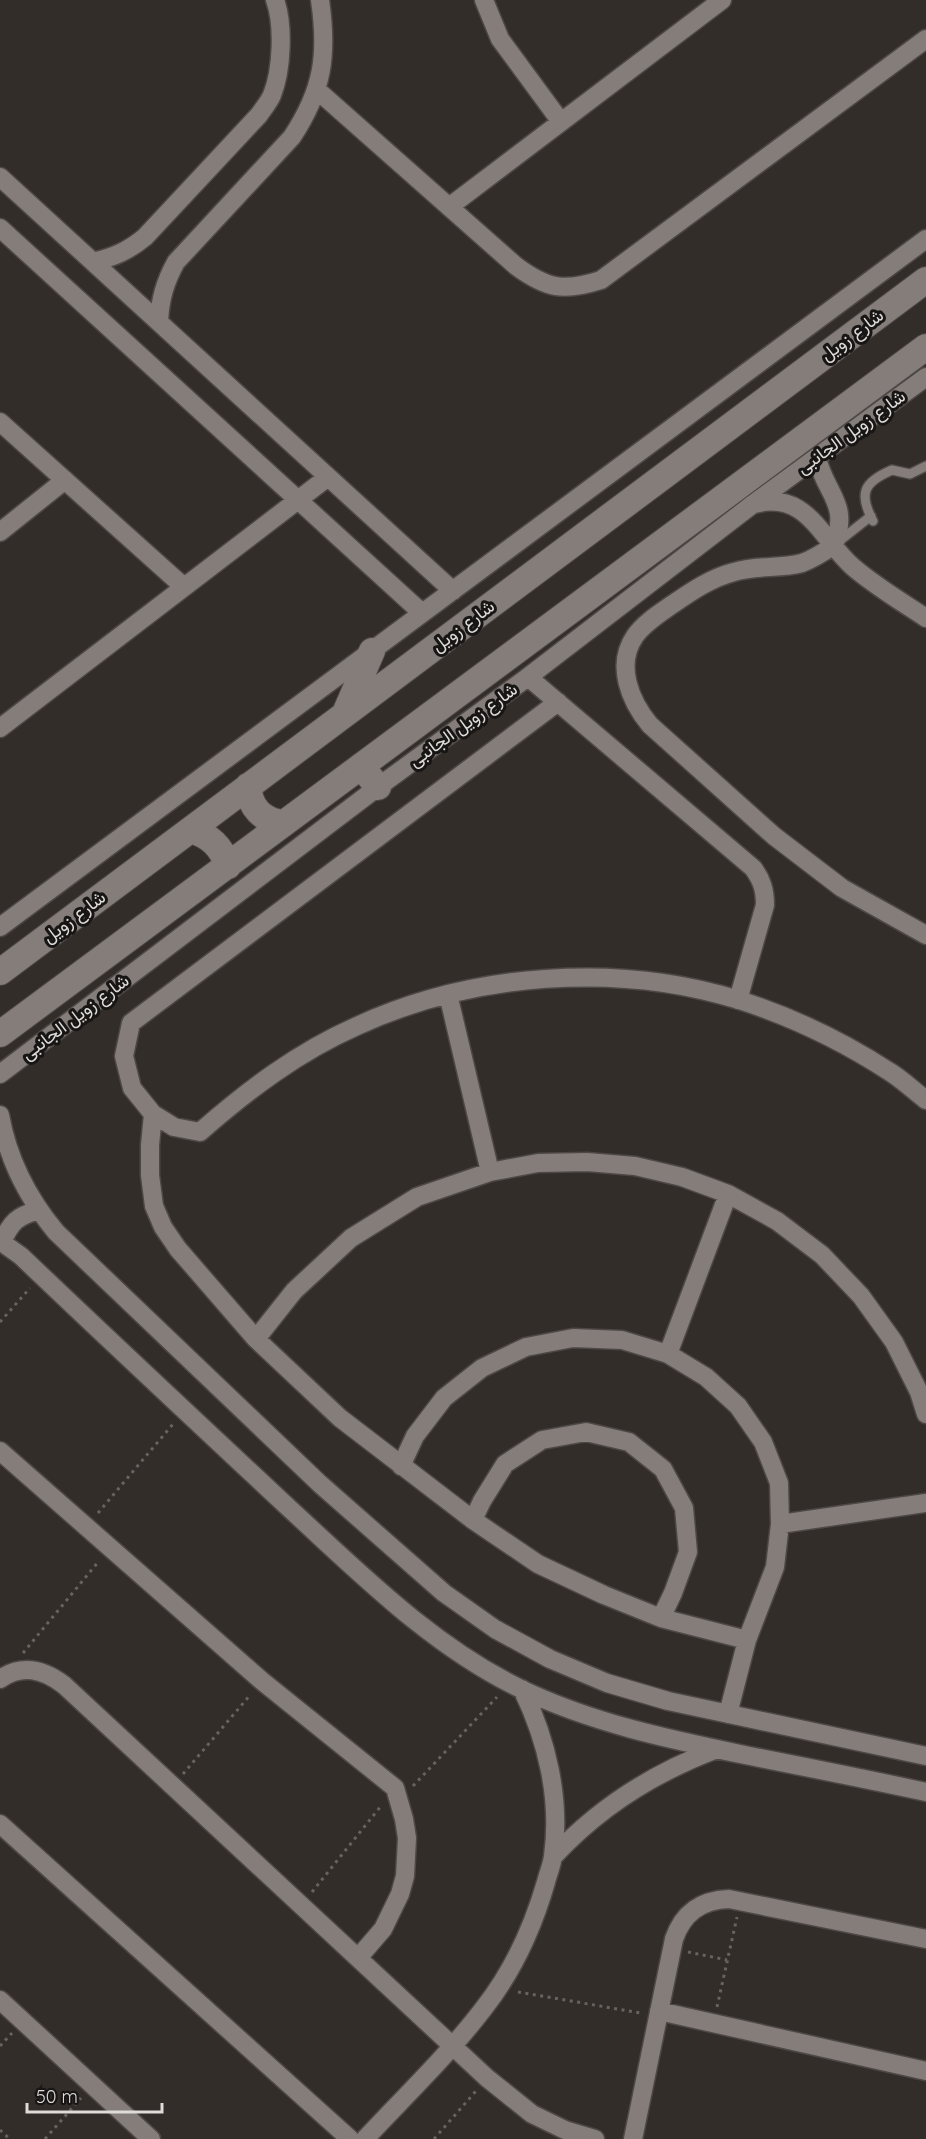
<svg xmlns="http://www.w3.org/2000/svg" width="926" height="2139" font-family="Quicksand,Vazirmatn,sans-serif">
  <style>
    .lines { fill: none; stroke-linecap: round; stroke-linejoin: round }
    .service-casing { stroke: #4d4846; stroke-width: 12 }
    .minor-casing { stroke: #4d4846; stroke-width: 21 }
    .secondary-casing { stroke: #4d4846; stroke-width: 28 }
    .path { stroke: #686260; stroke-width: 3; stroke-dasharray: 3 4.5; stroke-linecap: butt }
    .service { stroke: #847d7a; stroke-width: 9 }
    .minor { stroke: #847d7a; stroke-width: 18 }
    .secondary { stroke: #847d7a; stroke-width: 26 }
    .labels { text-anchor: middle; stroke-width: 6; stroke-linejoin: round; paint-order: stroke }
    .street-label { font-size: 18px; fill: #dfdbd9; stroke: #181615 }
  </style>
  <rect width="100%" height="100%" fill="#332d2a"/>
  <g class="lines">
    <defs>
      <path id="service" d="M873,521C858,493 864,482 892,470L910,474L926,466
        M838,542L871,516"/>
      <path id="minor" d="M484,0L500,39L561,122
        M317,90L516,266C547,289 564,292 601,280L926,39
        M0,177L453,591
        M449,207L722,0
        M0,228L422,613
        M93,262C114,257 128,251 145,237L259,115C263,109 269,102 272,95C282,70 284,25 275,0
        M159,322C160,299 165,282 176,262L292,137C323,90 328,55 320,0
        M0,422L184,587
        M817,458C826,495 850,503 834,545C824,552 813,559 802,563C780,569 756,565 734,572C711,578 692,591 673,604C660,613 644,623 635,636C615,665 630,701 650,725L774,836L842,888L926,935
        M754,504C807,490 820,538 853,567C875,586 902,602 926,618
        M0,532L65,480
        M528,677L753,868C762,880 765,890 765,905L738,1000
        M558,702L131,1023L124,1056L132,1088L153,1114L174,1127L200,1132C248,1090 298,1052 357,1026C472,973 617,962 739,1000C792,1017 844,1042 890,1072C903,1080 914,1091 926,1100
        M0,728L328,477
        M0,927L926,239
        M448,994L490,1172
        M0,1074L378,787L528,677L753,504L926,377
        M153,1114L150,1145V1175L154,1206L163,1227L178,1249L256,1339L340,1418L473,1520L538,1564L604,1595L661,1618L747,1640
        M0,1115C8,1160 27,1197 56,1232L320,1484L444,1593L495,1629L550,1659L607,1683L668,1701L926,1756
        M0,1241L21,1256C110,1341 200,1425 290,1509C362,1575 432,1646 521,1689C592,1723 668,1739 745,1755C805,1767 866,1779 926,1792
        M2,1242C11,1222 17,1216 39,1210
        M256,1339L294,1291L351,1238L417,1197L490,1172L538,1163L587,1162L635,1166L682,1177L728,1194L777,1221L822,1255L861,1296L894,1342L919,1392L926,1414
        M668,1354L728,1194
        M0,1451L262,1681L395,1788L404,1819L407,1838L405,1876L400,1894L383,1929L358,1958
        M401,1466L415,1436L444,1398L482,1368L526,1347L573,1338L622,1340L668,1354L706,1377L738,1406L763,1442L779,1483L780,1524L775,1567L747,1640L728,1714
        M473,1520L482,1501L505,1464L542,1440L586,1432L629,1442L663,1469L684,1508L688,1552L673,1593L661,1618
        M780,1524L926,1503
        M0,1679C22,1664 43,1669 64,1685L487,2078L532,2114L565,2130L595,2139
        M0,1824L350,2139
        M553,1857C599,1807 653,1773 717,1749
        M0,2000L151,2139
        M659,2011L926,2071
        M365,2139C405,2096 449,2054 484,2008C513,1971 533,1927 546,1882C548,1874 552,1865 553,1856C561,1799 547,1740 522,1689
        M633,2139L674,1939C683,1913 701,1900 729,1899L926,1939"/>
      <path id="secondary" d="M346,711L372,651
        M361,766L378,787
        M248,786C250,808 262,820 283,823
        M191,830C210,836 221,846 228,866
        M0,972L926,280
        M0,1034L926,347"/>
    </defs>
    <!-- service casing -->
    <use href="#service" class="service-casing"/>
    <!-- minor casing -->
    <use href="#minor" class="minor-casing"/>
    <!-- secondary casing -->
    <use href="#secondary" class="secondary-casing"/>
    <!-- path -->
    <path class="path" d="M0,1322L30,1288
      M98,1513L173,1424
      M23,1653L99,1561
      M183,1774L251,1694
      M413,1786L497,1697
      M312,1892L381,1806
      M688,1952L727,1960
      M518,1992L641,2013
      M717,2007L737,1917
      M0,2046L12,2033
      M0,2130L10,2139
      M45,2139L81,2098
      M434,2139L476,2091"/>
    <!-- service -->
    <use href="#service" class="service"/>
    <!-- minor -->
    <use href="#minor" class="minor"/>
    <!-- secondary -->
    <use href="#secondary" class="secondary"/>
  </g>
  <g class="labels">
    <!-- street labels -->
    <g class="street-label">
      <text transform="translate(852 335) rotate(-37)" y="6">شارع زويل</text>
      <text transform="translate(851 432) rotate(-36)" y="6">شارع زويل الجانبى</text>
      <text transform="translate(463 626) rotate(-37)" y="6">شارع زويل</text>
      <text transform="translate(463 725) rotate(-36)" y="6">شارع زويل الجانبى</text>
      <text transform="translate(74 917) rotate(-37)" y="6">شارع زويل</text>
      <text transform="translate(75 1017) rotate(-37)" y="6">شارع زويل الجانبى</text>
    </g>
  </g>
  <!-- scale -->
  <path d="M27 2103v9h135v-9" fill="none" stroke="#dfdbd9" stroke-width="3"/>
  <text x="36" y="2103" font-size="18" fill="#dfdbd9" stroke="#181615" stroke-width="4.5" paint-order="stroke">50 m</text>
</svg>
